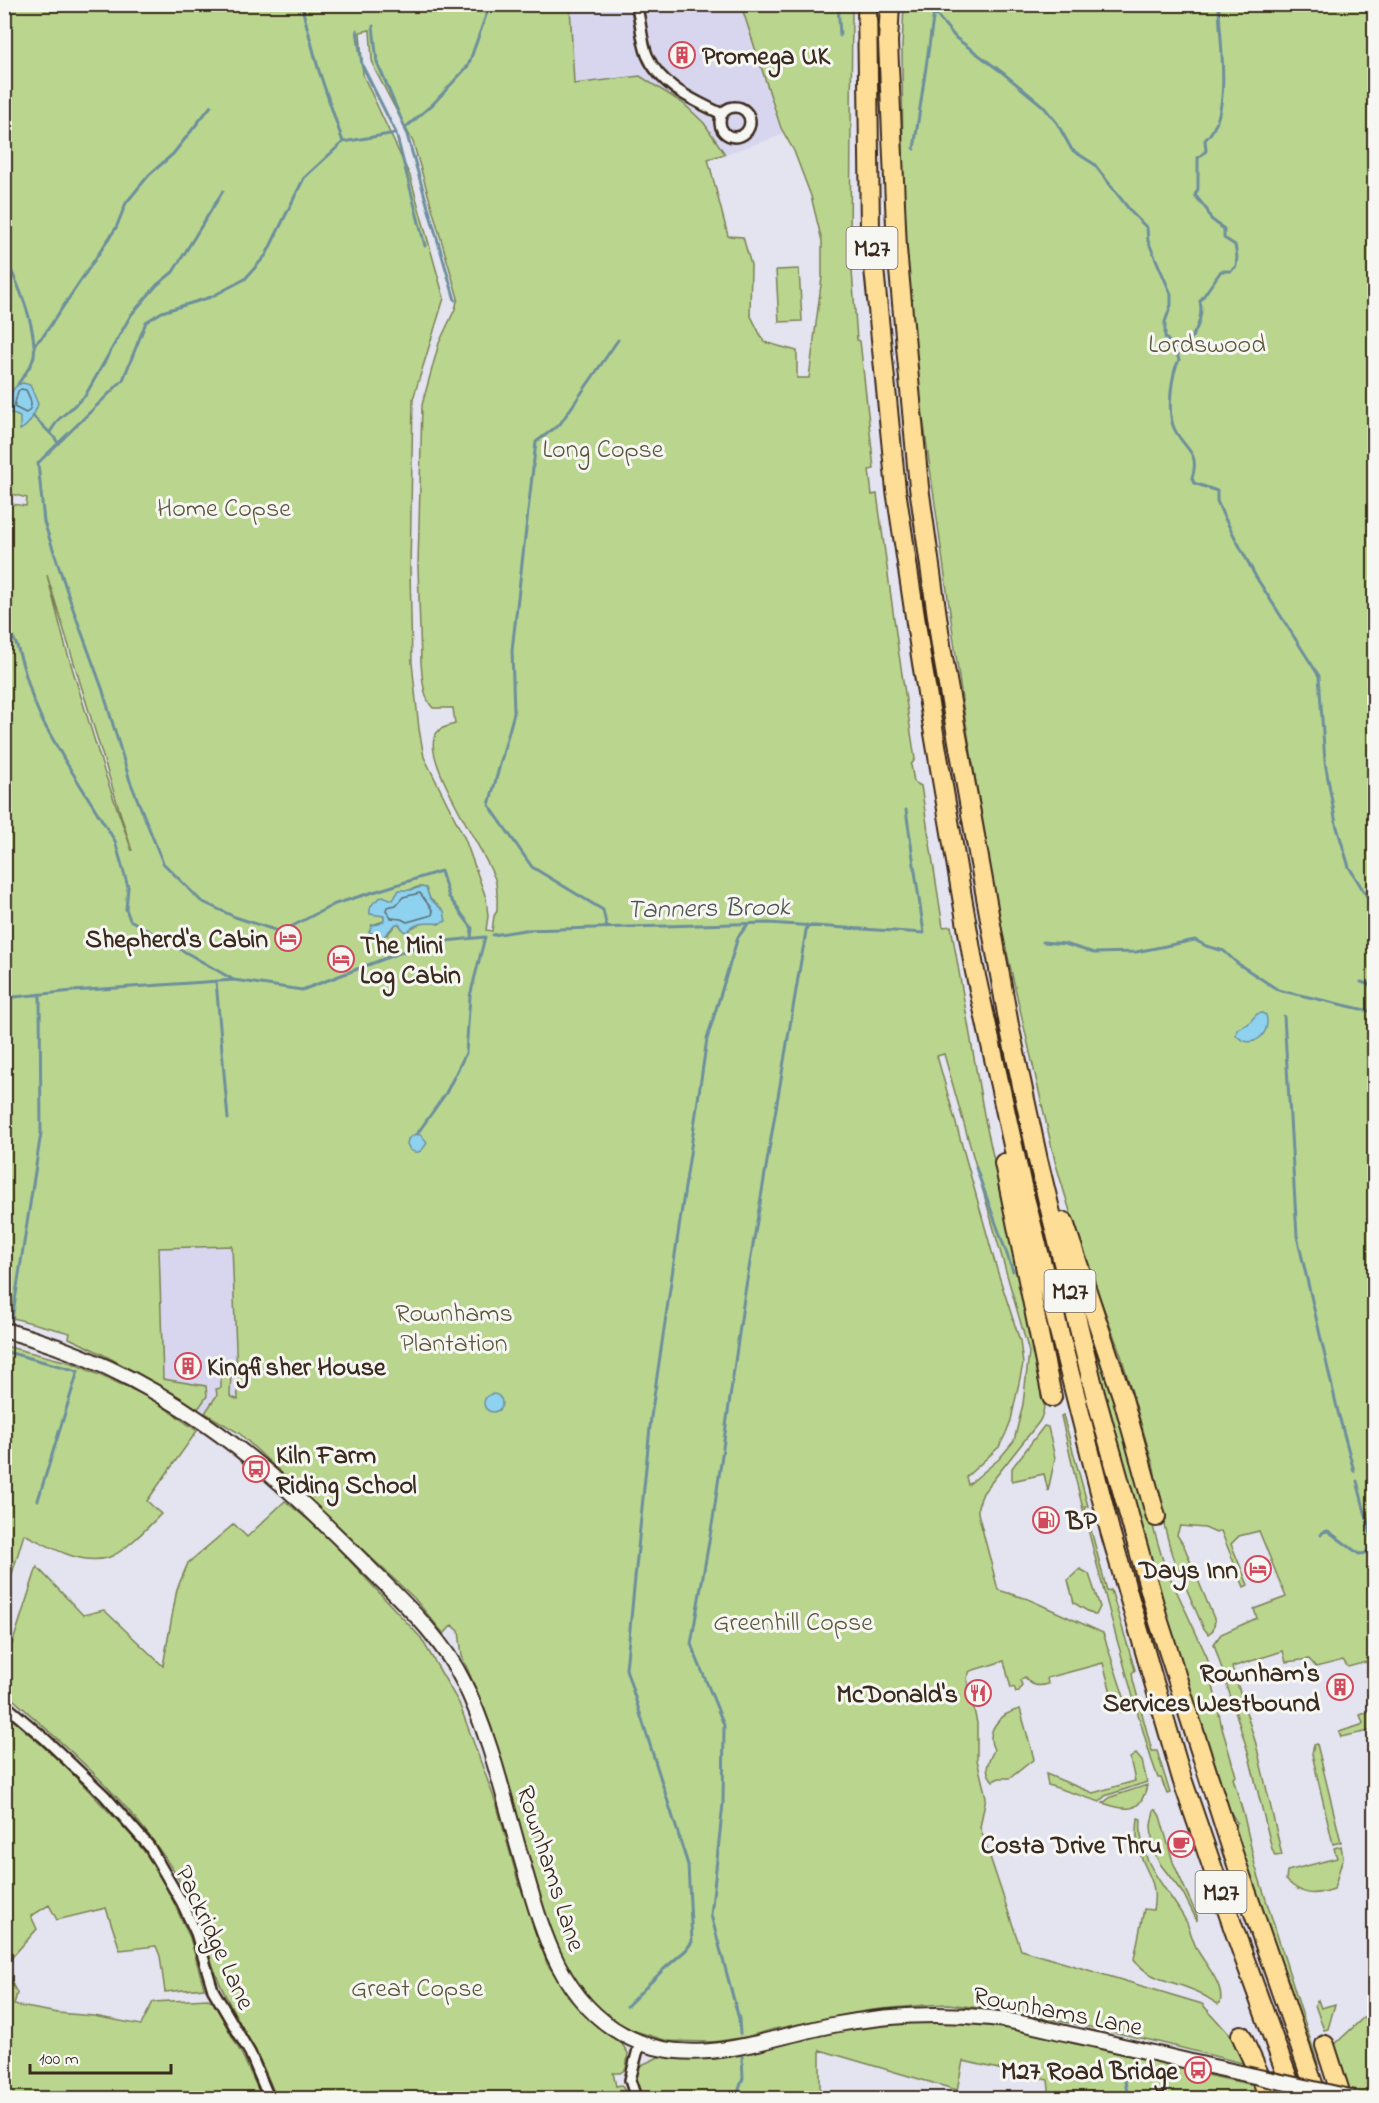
<svg xmlns="http://www.w3.org/2000/svg" width="1379" height="2103" font-family="'Indie Flower',sans-serif">
  <style>
    .built { fill: #d8d6ee }
    .green { fill: #bad68e; stroke: #7a8056; stroke-width: 1.5; fill-rule: evenodd }
    .water { fill: #8ed2f0; stroke: #6d8f9c; stroke-width: 1.5 }
    .lines { fill: none; stroke-linecap: round; stroke-linejoin: round }
    .shore { stroke: #5c6d72; stroke-width: 1.5 }
    .stream { stroke: #6d8f9c; stroke-width: 3 }
    .street-casing { stroke: #3b2a1e; stroke-width: 14 }
    .secondary-casing { stroke: #3b2a1e; stroke-width: 18 }
    .highway-casing { stroke: #3b2a1e; stroke-width: 22 }
    .street { stroke: #f6f6f2; stroke-width: 9 }
    .secondary { stroke: #f6f6f2; stroke-width: 14 }
    .highway { stroke: #fedd96; stroke-width: 18 }
    .secondary-bridge-casing { stroke: #3b2a1e; stroke-width: 18; stroke-linecap: butt }
    .secondary-bridge { stroke: #f6f6f2; stroke-width: 14 }
    .labels { text-anchor: middle; stroke-width: 6; stroke-linejoin: round; paint-order: stroke }
    .shield { fill: #f6f6f2; stroke: #73675e; stroke-width: 1.5 }
    .shield-label { font-size: 24px; font-weight: bold; fill: #3b2a1e }
    .poi-label { font-size: 26px; font-weight: bold; fill: #3b2a1e; stroke: #f6f6f2; text-anchor: end }
    .park-label { font-size: 26px; fill: #5b553a; stroke: #f6f6f2 }
    .street-label { font-size: 26px; fill: #3b2a1e; stroke: #f6f6f2 }
    .water-label { font-size: 27px; font-style: italic; fill: #505452; stroke: #f6f6f2 }
  </style>
  <rect width="100%" height="100%" fill="#e4e3f0"/>
  <filter id="ink" filterUnits="userSpaceOnUse"><feTurbulence type="fractalNoise" baseFrequency=".0167" numOctaves="2"/><feDisplacementMap in="SourceGraphic" scale="12" xChannelSelector="R" yChannelSelector="G"/><feConvolveMatrix kernelMatrix="1 2 1 2 8 2 1 2 1" color-interpolation-filters="sRGB"/></filter>
  <g filter="url(#ink)">
    <!-- built -->
    <path class="built" d="M570,5H741L784,132L777,137L725,154L704,123L684,104L640,76L574,84Z
      M232,1246L239,1433L163,1386L160,1339L159,1248Z"/>
    <!-- green -->
    <path class="green" d="M4,5H570L574,84L640,76L684,104L704,123L725,154L708,159L728,236L743,237L751,265L750,314L764,342L797,351V378H809L822,277V241L811,196L794,151L781,128L741,5H852L850,243L857,340L860,341L874,469L869,470L872,495L877,494L898,648L915,759L911,765L914,782L921,786L943,927L951,926L984,1115L1041,1373C1043,1389 1048,1408 1039,1422L983,1493L978,1506V1513L998,1590L1028,1599L1103,1633L1127,1706L1122,1712L1116,1711L1103,1663L1047,1678L1048,1684C1038,1687 1031,1686 1025,1677L1020,1680L1022,1685L1019,1691L1016,1692L1014,1687L1011,1688L1004,1661L970,1671L967,1678L977,1723V1760L986,1797L980,1827L1021,1950L1202,2004L1238,2044L1246,2064L1150,2040L1075,2024L1015,2013L949,2004L926,2005L871,2010L774,2029L746,2037L713,2042L668,2041L632,2030L620,2024L588,2000L566,1968L548,1925L485,1711L462,1656L459,1631L452,1625L444,1634L414,1598L239,1433L205,1413L217,1395L216,1389L221,1388V1369L231,1372L230,1396L238,1400L232,1246L159,1248L163,1379L206,1386L207,1396L198,1409C155,1383 115,1359 69,1338L70,1333L5,1316L4,503L26,506L27,498L4,492ZM370,30L372,60L375,70L413,142L458,298L455,309L439,343L422,405L418,566L421,662C422,676 423,698 433,708H453L455,724C445,727 437,728 434,739C426,765 484,850 495,879C498,889 497,901 497,911L494,916L492,931L486,930L488,916L486,898L465,839L424,757L419,729L412,663L410,569L413,399L444,298L410,176L363,75L360,32ZM47,575L132,851L104,771L65,645ZM418,887L426,888L430,899L441,908L439,924C427,921 416,923 407,932L404,931L399,924H396L387,935L372,925L384,921V916L380,915L387,899L393,900L407,891ZM944,1054L1029,1352L1023,1404L1014,1441L999,1459L968,1485L966,1477L999,1447L1006,1433L1011,1420L1023,1364L1020,1341L997,1270L937,1056Z
      M904,5H1374V1660L1348,1667L1343,1660L1316,1667L1309,1659L1286,1662L1283,1651L1232,1667L1256,1744L1282,1855L1275,1856L1272,1849L1248,1752L1214,1644L1221,1634L1257,1618L1254,1609L1286,1597L1259,1531L1239,1536L1231,1544L1248,1585L1244,1587L1221,1531L1216,1533L1205,1528L1180,1526L1177,1535L1184,1546L1215,1621L1213,1630L1208,1634L1203,1627L1172,1555L1163,1521L1154,1468L1121,1355L1081,1248L1055,1161L999,918L963,706L910,324L903,182L902,46Z
      M799,269L802,321L779,322L776,270Z
      M5,1346L72,1363L151,1398L197,1431L147,1501L161,1514C149,1526 123,1554 107,1558C78,1565 49,1546 24,1534L5,1597Z
      M1099,1354L1128,1442L1164,1564L1207,1657L1222,1728L1236,1776L1233,1778L1244,1816L1255,1865L1318,2064L1315,2065L1233,1826L1237,1823L1225,1802L1192,1699L1153,1570L1095,1355Z
      M1063,1415L1088,1506L1085,1507L1107,1591L1111,1590L1135,1670L1132,1673L1133,1680L1152,1751H1157L1170,1793L1167,1794L1161,1778H1158L1151,1758C1117,1645 1087,1531 1061,1416Z
      M1044,1426L1048,1427L1055,1458L1048,1491L1044,1474L1012,1481V1468Z
      M285,1501L324,1533L421,1638L459,1703L497,1806L519,1885L527,1902L547,1964L571,1997L622,2044L628,2053L626,2069L620,2073H613L616,2086L621,2085L630,2098H276C263,2059 239,2025 222,1988C206,1953 199,1915 180,1882C137,1806 69,1749 5,1692L4,1652L9,1654L37,1567L83,1615L104,1610L163,1666L177,1589L188,1563L234,1524L247,1537Z
      M1080,1569L1089,1574L1100,1607L1096,1615H1094L1074,1603L1068,1580Z
      M1020,1709L1034,1759L1010,1778H999L993,1781C983,1770 988,1762 994,1750C984,1730 1001,1713 1020,1709Z
      M1372,1711L1374,1730L1341,1737L1339,1732L1361,1725L1363,1723L1360,1715Z
      M5,1713L64,1765L133,1837L159,1871L190,1938L204,1988L165,1992L160,1956L156,1946L120,1950L106,1908L57,1920L49,1905L31,1916L37,1929L5,1965Z
      M1317,1744L1341,1842L1333,1844L1312,1754L1314,1745Z
      M1136,1754L1142,1761L1147,1782L1105,1796L1100,1802L1048,1785L1046,1774L1093,1793L1135,1781L1130,1758Z
      M1147,1785C1141,1814 1126,1811 1103,1803L1111,1797Z
      M1154,1810H1156L1160,1816L1173,1862L1197,1916V1921L1184,1895L1161,1865L1153,1851L1151,1825Z
      M1138,1818L1141,1819C1137,1865 1167,1885 1187,1923C1191,1933 1194,1945 1199,1953C1207,1966 1225,1987 1220,2003L1218,2004C1211,2000 1204,1995 1197,1992C1174,1980 1150,1982 1134,1959L1144,1909L1153,1910C1159,1879 1144,1873 1138,1846C1136,1837 1137,1827 1138,1818Z
      M1341,1846L1343,1857L1334,1889C1313,1896 1303,1896 1286,1880L1287,1871L1337,1858L1334,1848Z
      M5,1970L17,1993L14,2005L58,2013L94,2016L141,2025L153,2002L208,1999L214,2003L243,2057L262,2098H5Z
      M1318,2000L1321,2008L1335,2004L1328,2029L1324,2030L1315,2005Z
      M1363,2018L1374,2019V2098H1346L1331,2048Z
      M962,2020L1043,2032C1057,2035 1067,2045 1083,2044L1178,2064L1187,2067L1192,2072L1254,2085L1260,2098H1050L1048,2080L963,2061L957,2090L820,2050V2098H643L635,2085L637,2067L661,2056L810,2035L884,2021Z"/>
    <!-- water -->
    <path class="water" d="M23,383L30,385L38,404C35,413 29,426 20,430V417L6,411C9,400 11,385 23,383Z
      M421,887L426,888L430,899L444,911L446,921C433,928 422,916 407,932L404,931L399,924H396L383,937L369,932L372,925L379,924L384,921V916L370,914C369,904 375,901 383,896L393,900L399,890H411Z
      M1262,1013L1266,1015C1272,1034 1251,1052 1236,1035L1237,1029L1248,1024L1257,1014Z
      M415,1134L421,1135L427,1143C423,1149 419,1156 410,1150L407,1144L408,1139Z
      M484 1403a9 9 0 1 1 18 0a9 9 0 1 1-18 0Z"/>
    <g class="lines">
      <!-- shore -->
      <path class="shore" d="M21,389L26,390C30,398 35,407 26,413L14,407L18,391Z
        M420,893L433,911L432,915L407,922L401,919L391,918L386,910L387,907L396,905L403,897Z"/>
      <!-- stream -->
      <path class="stream" d="M301,4L318,68L343,142
        M838,4L840,36
        M373,26L377,62L405,128L455,300
        M357,30L362,65L396,133L425,246
        M405,128L433,104L468,66L490,4
        M396,133L343,142L304,178L266,255L245,279L211,297L162,312L146,322L123,380L38,463L44,522L72,606L102,688L130,781L163,863L201,901L235,917L281,932L335,904L441,871L449,897L472,928L471,938
        M914,149L934,12L956,38L1003,73L1043,106L1057,123L1072,150L1094,164L1132,213L1147,228L1148,241L1171,294V305L1165,322V337L1176,350L1179,360C1171,374 1167,413 1174,428C1183,449 1201,451 1192,478L1194,483L1217,491V501L1223,515L1256,577L1319,676L1325,762L1336,824L1349,867L1374,908
        M4,256C18,283 32,315 34,345
        M1176,350C1193,345 1204,318 1200,301L1221,271H1231L1236,266L1237,257L1235,245L1224,238V229L1211,219L1207,210L1195,195L1198,189V158L1206,151L1205,140C1233,114 1220,45 1219,9L1216,4
        M18,384C26,371 37,362 34,345L44,335L116,228L126,203L149,175L173,154L211,106
        M33,416L54,437L58,443
        M50,432L58,420L85,396L131,315L157,285L173,272L223,191
        M4,618L17,646L33,699L42,720L64,759L115,841L128,887L126,909L130,920L232,979
        M607,928L603,910L532,867L489,805L514,713L512,650L536,442L560,424L618,340
        M493,935L525,930L768,923L924,933L906,810
        M1043,942L1065,944L1094,953L1136,952L1195,940L1206,946L1224,951L1237,963L1278,990L1374,1012
        M216,981L228,1119
        M1361,982L1374,986
        M4,998L73,991L234,980L302,990L426,943L485,937L470,996L466,1053L446,1093L417,1134
        M1284,1016L1297,1236L1338,1412L1354,1471
        M976,1168L1013,1271
        M12,1320L41,1133L40,994
        M7,1347V1352L78,1371L38,1500
        M1321,1535L1323,1532L1328,1531L1359,1554C1367,1554 1370,1550 1373,1543L1357,1481
        M627,2006L664,1969L686,1950L692,1942L688,1865L626,1669L651,1417L707,1039L738,937L748,924
        M740,2034L739,2019L711,1915L723,1804L724,1725L691,1644L713,1519L744,1298L807,925
        M1124,2075L1128,2098
        M736,2098L743,2078L742,2055"/>
      <defs>
        <path id="street" d="M636,4C641,21 641,39 647,55C660,86 693,100 722,114
          M720 122a15 15 0 1 1 30 0a15 15 0 1 1-30 0Z
          M4,1704L44,1738L104,1795L149,1846L182,1903L196,1933L213,1990L250,2053L269,2098
          M636,2098L630,2080L640,2042"/>
        <path id="secondary" d="M4,1330C161,1372 261,1458 372,1571C405,1604 442,1638 463,1681C489,1732 504,1798 520,1854C540,1922 556,1998 624,2035C692,2072 764,2038 833,2025C885,2015 938,2012 991,2018C1017,2021 1043,2028 1069,2034C1116,2044 1162,2055 1209,2066"/>
        <path id="highway" d="M867,4L870,228L896,490L922,663L974,967L1021,1182L1110,1531L1182,1779L1233,1927L1295,2098
          M890,4L888,42L897,249L919,487L942,652L1009,1025L1038,1160L1095,1394L1159,1622L1234,1856L1318,2098
          M1004,1163L1052,1397
          M1064,1222L1123,1399L1156,1517
          M1241,2035L1270,2098
          M1325,2045L1342,2098"/>
      </defs>
      <!-- street casing -->
      <use href="#street" class="street-casing"/>
      <!-- secondary casing -->
      <use href="#secondary" class="secondary-casing"/>
      <!-- highway casing -->
      <use href="#highway" class="highway-casing"/>
      <!-- street -->
      <use href="#street" class="street"/>
      <!-- secondary -->
      <use href="#secondary" class="secondary"/>
      <!-- highway -->
      <use href="#highway" class="highway"/>
      <defs>
        <path id="secondary-bridge" d="M1209,2066L1355,2098"/>
      </defs>
      <!-- secondary-bridge casing -->
      <use href="#secondary-bridge" class="secondary-bridge-casing"/>
      <!-- secondary-bridge -->
      <use href="#secondary-bridge" class="secondary-bridge"/>
    </g>
  </g>
  <!-- icons -->
  <defs>
    <symbol id="building-ring" viewBox="-11 -11 22 22"><circle r="9.5" fill="#f6f6f2" stroke="#d1495b" stroke-width="1.5"/><path d="M-4-6H4V6H1V3H-1V6H-4ZM-2.5-4.3h1.7v1.8h-1.7ZM.8-4.3h1.7v1.8H.8ZM-2.5-1h1.7V.8h-1.7ZM.8-1h1.7V.8H.8Z" fill="#d1495b"/></symbol>
    <symbol id="hotel-ring" viewBox="-11 -11 22 22"><circle r="9.5" fill="#f6f6f2" stroke="#d1495b" stroke-width="1.5"/><path d="M-6-4.5h1.5V1H6V5H4.5V3h-9V5H-6ZM-4 0a1.8 1.8 0 1 1 3.6 0ZM.5 0V-2.5h3Q6-2.5 6 0Z" fill="#d1495b"/></symbol>
    <symbol id="bus-ring" viewBox="-11 -11 22 22"><circle r="9.5" fill="#f6f6f2" stroke="#d1495b" stroke-width="1.5"/><path d="M-5-6H5V4H4V6H2V4H-2V6H-4V4H-5ZM-3.5-4V0h7V-4ZM-3.5 1.2v1.5H-2V1.2ZM2 1.2v1.5H3.5V1.2Z" fill="#d1495b"/></symbol>
    <symbol id="fuel-ring" viewBox="-11 -11 22 22"><circle r="9.5" fill="#f6f6f2" stroke="#d1495b" stroke-width="1.5"/><path d="M-5.5-6h7V0h2V4h1.3V-2.5L3-4.5l.8-.8L6-3V5H2.5V1h-1V6h-7ZM-4.2-4.7v3.2H.2V-4.7Z" fill="#d1495b"/></symbol>
    <symbol id="restaurant-ring" viewBox="-11 -11 22 22"><circle r="9.5" fill="#f6f6f2" stroke="#d1495b" stroke-width="1.5"/><path d="M-5-6h1v4h1v-4h1v4h1v-4h1v5L-1.5 .5V6h-2V.5L-5-1ZM5-6V6H3V1.5H1.5Q1.5-4 5-6Z" fill="#d1495b"/></symbol>
    <symbol id="cafe-ring" viewBox="-11 -11 22 22"><circle r="9.5" fill="#f6f6f2" stroke="#d1495b" stroke-width="1.5"/><path d="M-5.5-4.5H6V0H3Q3 3.5 0 3.5H-2.5Q-5.5 3.5-5.5 0ZM3-3.2v2h1.7v-2ZM-6 4.5H4V6H-6Z" fill="#d1495b"/></symbol>
  </defs>
  <g fill-rule="evenodd">
    <use href="#building-ring" x="667" y="40" width="30" height="30"/>
    <use href="#hotel-ring" x="273" y="923" width="30" height="30"/>
    <use href="#hotel-ring" x="326" y="944" width="30" height="30"/>
    <use href="#building-ring" x="173" y="1351" width="30" height="30"/>
    <use href="#bus-ring" x="241" y="1454" width="30" height="30"/>
    <use href="#fuel-ring" x="1031" y="1505" width="30" height="30"/>
    <use href="#hotel-ring" x="1243" y="1554" width="30" height="30"/>
    <use href="#building-ring" x="1325" y="1672" width="30" height="30"/>
    <use href="#restaurant-ring" x="963" y="1678" width="30" height="30"/>
    <use href="#cafe-ring" x="1166" y="1829" width="30" height="30"/>
    <use href="#bus-ring" x="1183" y="2055" width="30" height="30"/>
  </g>
  <g class="labels">
    <!-- shield labels -->
    <g class="shield">
      <rect x="846.5" y="227" width="51" height="42" rx="4.5"/>
      <rect x="1044.5" y="1270" width="51" height="42" rx="4.5"/>
      <rect x="1195.5" y="1871" width="51" height="42" rx="4.5"/>
    </g>
    <g class="shield-label">
      <text x="872" y="256">M27</text>
      <text x="1070" y="1299">M27</text>
      <text x="1221" y="1900">M27</text>
    </g>
    <!-- poi labels -->
    <g class="poi-label">
      <text x="702" y="64" text-anchor="start">Promega UK</text>
      <text x="268" y="947">Shepherd's Cabin</text>
      <text x="360" y="953" text-anchor="start">The Mini<tspan x="360" dy="30">Log Cabin</tspan></text>
      <text x="207" y="1375" text-anchor="start">Kingfisher House</text>
      <text x="276" y="1463" text-anchor="start">Kiln Farm<tspan x="276" dy="30">Riding School</tspan></text>
      <text x="1066" y="1529" text-anchor="start">BP</text>
      <text x="1238" y="1578">Days Inn</text>
      <text x="1320" y="1681">Rownham's<tspan x="1320" dy="30">Services Westbound</tspan></text>
      <text x="958" y="1702">McDonald's</text>
      <text x="1162" y="1853">Costa Drive Thru</text>
      <text x="1178" y="2079">M27 Road Bridge</text>
    </g>
    <!-- park labels -->
    <g class="park-label">
      <text x="1207" y="352">Lordswood</text>
      <text x="603" y="457">Long Copse</text>
      <text x="224" y="516">Home Copse</text>
      <text x="454" y="1321">Rownhams<tspan x="454" dy="30">Plantation</tspan></text>
      <text x="793" y="1630">Greenhill Copse</text>
      <text x="417" y="1996">Great Copse</text>
    </g>
    <!-- street labels -->
    <g class="street-label">
      <text transform="translate(552 1868) rotate(72)" y="9">Rownhams Lane</text>
      <text transform="translate(216 1937) rotate(65)" y="9">Packridge Lane</text>
      <text transform="translate(1058 2010) rotate(11)" y="9">Rownhams Lane</text>
    </g>
    <!-- water labels -->
    <g class="water-label">
      <text transform="translate(708 907) rotate(-1)" y="9">Tanners Brook</text>
    </g>
  </g>
  <!-- margin -->
  <rect width="1379" height="2103" fill="none" stroke="#f6f6f2" stroke-width="24"/>
  <rect x="12" y="12" width="1355" height="2079" fill="none" stroke="#3b2a1e" stroke-width="2" filter="url(#ink)"/>
  <!-- scale -->
  <path d="M30 2064v9h141v-9" fill="none" stroke="#3b2a1e" stroke-width="3"/>
  <text x="39" y="2064" font-size="18" fill="#3b2a1e" stroke="#f6f6f2" stroke-width="4.5" paint-order="stroke">100 m</text>
</svg>
